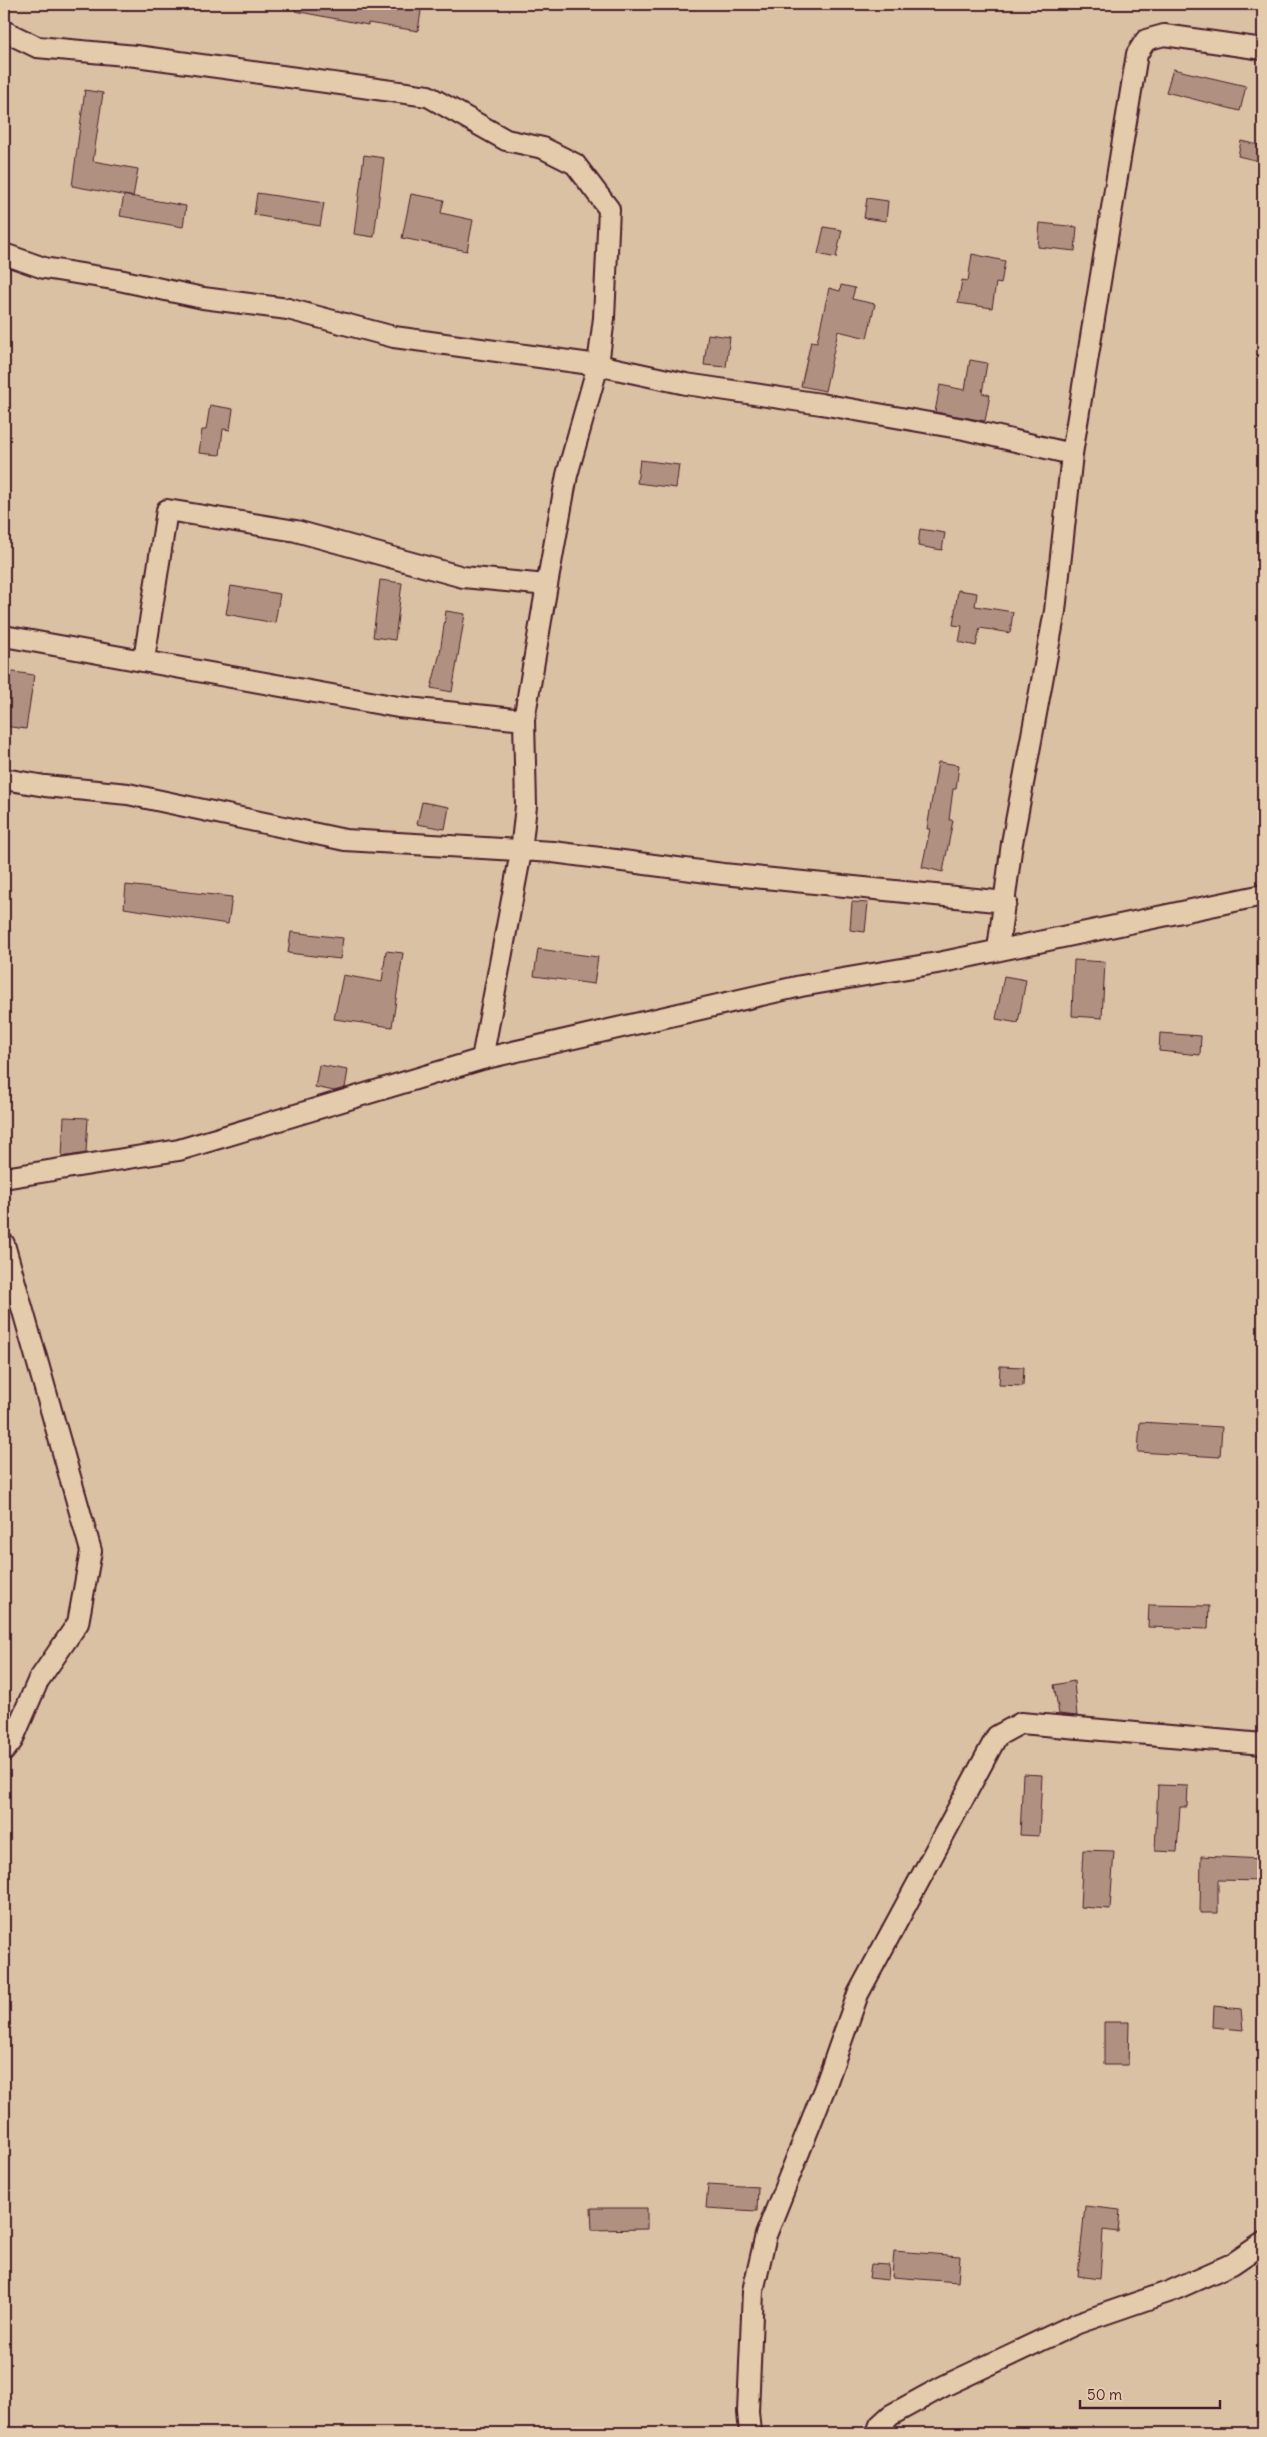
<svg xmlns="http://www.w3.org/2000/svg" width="1267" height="2437" font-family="Delius,sans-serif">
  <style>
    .building { fill: #b09181; stroke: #4a1f2b }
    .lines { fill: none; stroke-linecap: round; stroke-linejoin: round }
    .minor-casing { stroke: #4a1f2b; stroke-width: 24 }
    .minor { stroke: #e4cbac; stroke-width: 20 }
  </style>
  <rect width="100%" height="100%" fill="#dbc1a4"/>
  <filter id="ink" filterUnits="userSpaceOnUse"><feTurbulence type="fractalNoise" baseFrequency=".02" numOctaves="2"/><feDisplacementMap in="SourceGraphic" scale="10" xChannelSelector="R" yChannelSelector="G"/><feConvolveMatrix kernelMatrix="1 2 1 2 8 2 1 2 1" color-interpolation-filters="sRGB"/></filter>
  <g filter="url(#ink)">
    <!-- building -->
    <path class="building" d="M296,4H422L418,31L368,23V25L295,11Z
      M1173,69L1246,86L1240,111L1166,92Z
      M85,90L103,93L93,161L138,169L133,197L72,186Z
      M1241,141L1263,146V162L1238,156Z
      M364,155L384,158L374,237L354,234Z
      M257,193L324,203L320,226L254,215Z
      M411,194L444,200L441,213L473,220L467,251L402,238Z
      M124,195L186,206L183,227L120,216Z
      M867,198L888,201L886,221L864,218Z
      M1040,223L1077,227L1075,251L1038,247Z
      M824,227L842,230L836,258L818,254Z
      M972,254L1005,261L1001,284L996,283L992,308L958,303L962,280L968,281Z
      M841,285L855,288L852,299L875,304L867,338L838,331L825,391L801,386L811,341L817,342L829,288L840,291Z
      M708,334L730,337L726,367L704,365Z
      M970,360L987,363L982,393L990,395L985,421L935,412L940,385L965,390Z
      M210,405L233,409L230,430L223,429L220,455L199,453L202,430H206Z
      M640,460L679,465L676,488L637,483Z
      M920,529L945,533L942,550L918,546Z
      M380,580L402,583L395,640L373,637Z
      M231,586L280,594L275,623L226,614Z
      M958,590L977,593L975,606L1013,612L1010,633L980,628L976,646L959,642L962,626L953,625Z
      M446,611L465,614L452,692L431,688L440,653Z
      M7,671L34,675L26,729L4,726V695Z
      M938,762L959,765L956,789H953L949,820H953L943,872L922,867L930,829H927Z
      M422,802L449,807L445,829L417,824Z
      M126,885L232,897L228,924L124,908Z
      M852,902L868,903L865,932L850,930Z
      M291,932L343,938L340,959L288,953Z
      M538,949L598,957L594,984L534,976Z
      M386,951L403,953L392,1027L334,1019L343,975L382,982Z
      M1074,960L1105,962L1102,1018L1072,1016Z
      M1004,976L1026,980L1018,1023L996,1019Z
      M1160,1033L1201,1036L1200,1055L1159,1051Z
      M319,1065L348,1070L345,1088L334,1091L315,1087Z
      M64,1117L88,1118L86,1153L62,1157Z
      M1000,1366L1024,1367L1023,1386L999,1385Z
      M1140,1422L1222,1427L1220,1457L1138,1452Z
      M1149,1605L1209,1606L1208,1629L1148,1627Z
      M1074,1681L1077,1716L1059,1714L1054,1685Z
      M1023,1774L1042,1775L1039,1836L1020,1835Z
      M1158,1785L1188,1786L1187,1807H1180L1177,1852L1155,1851Z
      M1083,1850L1114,1851L1110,1909L1080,1907Z
      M1201,1856L1263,1859V1881L1218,1880V1913H1200Z
      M1214,2006L1241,2009L1243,2030L1213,2027Z
      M1104,2022H1129L1128,2065H1104Z
      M708,2184L758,2187L757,2211L706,2208Z
      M1085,2206L1120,2210L1118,2232L1103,2230L1100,2279L1078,2276Z
      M591,2208H647V2229L592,2230Z
      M894,2251L960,2256L958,2282L892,2277Z
      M871,2264L889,2265L888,2280L869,2278Z"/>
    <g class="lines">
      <defs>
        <path id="minor" d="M4,31L37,47L136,56L428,96L506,140L543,148L575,164L609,209L604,318L598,365L567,475L547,585L524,720L526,806L521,852L482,1059
          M4,254L44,268L119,280L203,298L288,309L394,337L598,365L686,384L821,404L964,429L1072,454
          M4,636L398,707L524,720
          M144,660L167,510L296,531L463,577L547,585
          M4,779L45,786L128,794L345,840L553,852L723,874L1006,902
          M998,949L1012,843L1055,611L1072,454L1137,54L1146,40L1164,35L1263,49
          M4,1178L179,1150L482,1059L801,986L943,962L1263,895
          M4,1244L91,1551L78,1623L38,1681L12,1741L4,1751
          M750,2433L748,2412L753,2291L766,2235L825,2087L858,1994L997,1736L1021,1723L1263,1744
          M877,2433L880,2425L891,2415L944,2386L1078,2323L1171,2291L1232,2264L1263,2243"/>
      </defs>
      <!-- minor casing -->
      <use href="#minor" class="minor-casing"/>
      <!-- minor -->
      <use href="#minor" class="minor"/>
    </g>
  </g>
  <!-- margin -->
  <rect width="1267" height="2437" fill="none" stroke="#e4cbac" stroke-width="20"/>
  <rect x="10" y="10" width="1247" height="2417" fill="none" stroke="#4a1f2b" stroke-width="2" filter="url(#ink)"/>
  <!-- scale -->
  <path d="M1080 2400v8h140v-8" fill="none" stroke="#4a1f2b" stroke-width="2.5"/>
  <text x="1087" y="2400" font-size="15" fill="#4a1f2b" stroke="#e4cbac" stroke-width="4" paint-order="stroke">50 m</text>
</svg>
